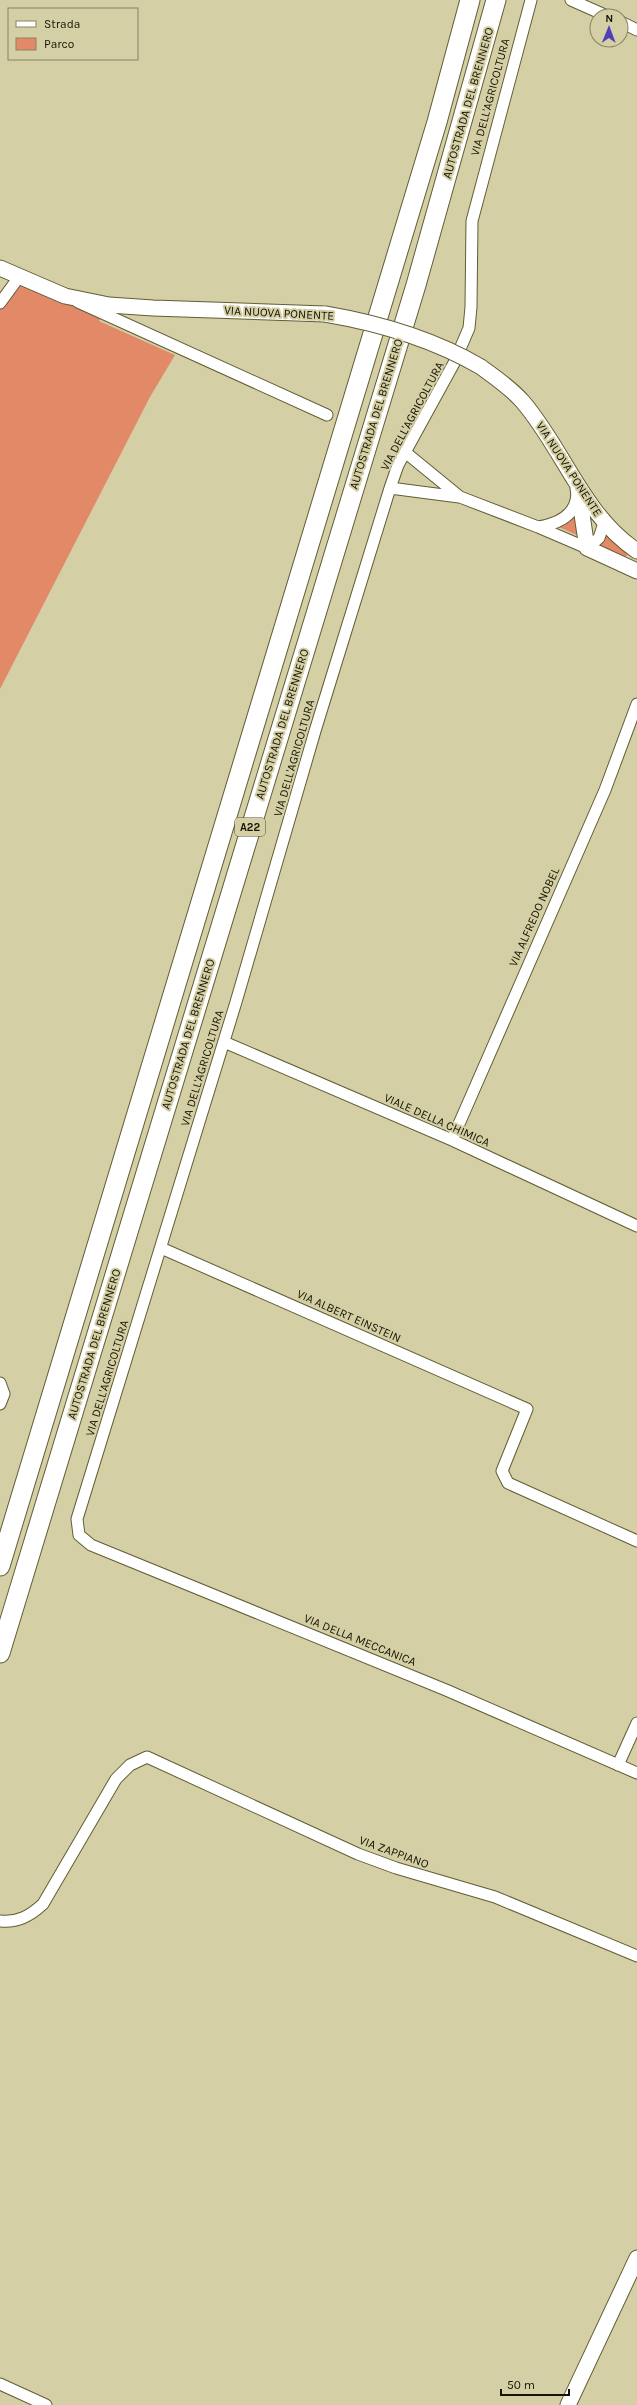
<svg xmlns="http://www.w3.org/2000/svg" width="637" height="2405" font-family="Karla,sans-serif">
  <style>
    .green { fill: #e28a67 }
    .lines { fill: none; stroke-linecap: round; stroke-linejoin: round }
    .street-casing { stroke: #615d35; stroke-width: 13 }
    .secondary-casing { stroke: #615d35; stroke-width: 17 }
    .highway-casing { stroke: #615d35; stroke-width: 21 }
    .street { stroke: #fff; stroke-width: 11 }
    .secondary { stroke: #fff; stroke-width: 15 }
    .highway { stroke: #fff; stroke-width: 19 }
    .secondary-bridge-casing { stroke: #615d35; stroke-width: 17; stroke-linecap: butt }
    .secondary-bridge { stroke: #fff; stroke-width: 15 }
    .labels { text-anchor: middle; stroke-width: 4; stroke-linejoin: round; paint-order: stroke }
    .shield { fill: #d4cfa4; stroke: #4f4c35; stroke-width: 1 }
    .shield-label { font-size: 11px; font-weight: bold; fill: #161405 }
    .street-label { font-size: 12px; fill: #161405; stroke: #d4cfa4 }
  </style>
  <rect width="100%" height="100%" fill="#d4cfa4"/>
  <!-- green -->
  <path class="green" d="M26,275L104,312L99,321L175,355L150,397L0,689V305Z
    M577,510L581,537L559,527L567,522Z
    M605,532L629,552L625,558L597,545Z"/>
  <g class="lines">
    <defs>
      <path id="street" d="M531,0L472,221L471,307L469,328L454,363L398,465L390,488L315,731L236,1002L77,1519L79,1535L91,1545L446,1690L637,1773
        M571,0L607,16
        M621,22L637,30
        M78,302L327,415
        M0,303L19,277
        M405,452L460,497L538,527L587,548L599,538L604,523
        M390,488L459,497
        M538,527C557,524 576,516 577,494
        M224,1042L452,1140L637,1226
        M452,1140L605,790L637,704
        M161,1248L527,1409L502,1471L508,1483L637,1541
        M0,1383L4,1394L0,1404
        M618,1765L637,1723
        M0,1921C17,1923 30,1916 43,1904L116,1779L130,1765L147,1757L358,1854L396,1868L495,1897L637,1956
        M0,2384L46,2405"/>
      <path id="secondary" d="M0,268L65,296L109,305L153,308L325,314
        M481,367C496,378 511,388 523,402C564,450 583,515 637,551
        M578,488L587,548L637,571
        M568,2405L637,2258"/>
      <path id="highway" d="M0,1566L437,122L470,0
        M0,1653L416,285L496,0"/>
    </defs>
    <!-- street casing -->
    <use href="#street" class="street-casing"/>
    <!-- secondary casing -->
    <use href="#secondary" class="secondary-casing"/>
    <!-- highway casing -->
    <use href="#highway" class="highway-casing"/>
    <!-- street -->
    <use href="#street" class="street"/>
    <!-- secondary -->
    <use href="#secondary" class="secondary"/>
    <!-- highway -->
    <use href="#highway" class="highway"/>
    <defs>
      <path id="secondary-bridge" d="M325,314C378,323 435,340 481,367"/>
    </defs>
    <!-- secondary-bridge casing -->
    <use href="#secondary-bridge" class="secondary-bridge-casing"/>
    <!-- secondary-bridge -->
    <use href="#secondary-bridge" class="secondary-bridge"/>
  </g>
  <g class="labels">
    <!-- shield labels -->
    <rect class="shield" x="235" y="818" width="30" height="18" rx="3"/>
    <g class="shield-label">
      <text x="250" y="831">A22</text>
    </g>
    <!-- street labels -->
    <g class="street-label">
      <text transform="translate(490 97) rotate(-75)" y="4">VIA DELL'AGRICOLTURA</text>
      <text transform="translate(468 103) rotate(-74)" y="4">AUTOSTRADA DEL BRENNERO</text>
      <text transform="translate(279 313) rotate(3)" y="4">VIA NUOVA PONENTE</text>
      <text transform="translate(376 414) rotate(-73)" y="4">AUTOSTRADA DEL BRENNERO</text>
      <text transform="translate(412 416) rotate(-62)" y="4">VIA DELL'AGRICOLTURA</text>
      <text transform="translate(569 469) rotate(57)" y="4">VIA NUOVA PONENTE</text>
      <text transform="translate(282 724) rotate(-73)" y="4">AUTOSTRADA DEL BRENNERO</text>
      <text transform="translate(294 758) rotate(-74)" y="4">VIA DELL'AGRICOLTURA</text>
      <text transform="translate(534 917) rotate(-66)" y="4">VIA ALFREDO NOBEL</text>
      <text transform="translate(188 1034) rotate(-73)" y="4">AUTOSTRADA DEL BRENNERO</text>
      <text transform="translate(202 1068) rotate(-73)" y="4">VIA DELL'AGRICOLTURA</text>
      <text transform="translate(437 1120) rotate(24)" y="4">VIALE DELLA CHIMICA</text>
      <text transform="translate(349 1316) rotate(24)" y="4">VIA ALBERT EINSTEIN</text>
      <text transform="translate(94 1344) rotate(-73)" y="4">AUTOSTRADA DEL BRENNERO</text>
      <text transform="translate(107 1378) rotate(-73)" y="4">VIA DELL'AGRICOLTURA</text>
      <text transform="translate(360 1640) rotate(22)" y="4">VIA DELLA MECCANICA</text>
      <text transform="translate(394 1852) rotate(20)" y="4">VIA ZAPPIANO</text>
    </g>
  </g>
  <!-- legend -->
  <rect x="8" y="8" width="130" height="52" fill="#d4cfa4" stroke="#888464"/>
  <rect x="16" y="21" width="20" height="6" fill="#ffffff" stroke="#888464"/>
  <text x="44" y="28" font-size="12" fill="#161405">Strada</text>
  <rect x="16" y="38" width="20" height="12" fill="#e28a67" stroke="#888464"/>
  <text x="44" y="48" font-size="12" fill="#161405">Parco</text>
  <!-- north arrow -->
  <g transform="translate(609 28) rotate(1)"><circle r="19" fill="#d4cfa4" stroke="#888464"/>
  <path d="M0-3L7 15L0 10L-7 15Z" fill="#4f40b8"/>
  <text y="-6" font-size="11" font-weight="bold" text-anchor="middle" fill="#161405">N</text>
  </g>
  <!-- scale -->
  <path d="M501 2389v6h68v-6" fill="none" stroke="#161405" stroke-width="2"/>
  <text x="507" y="2389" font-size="12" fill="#161405" stroke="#d4cfa4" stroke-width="3" paint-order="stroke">50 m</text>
</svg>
